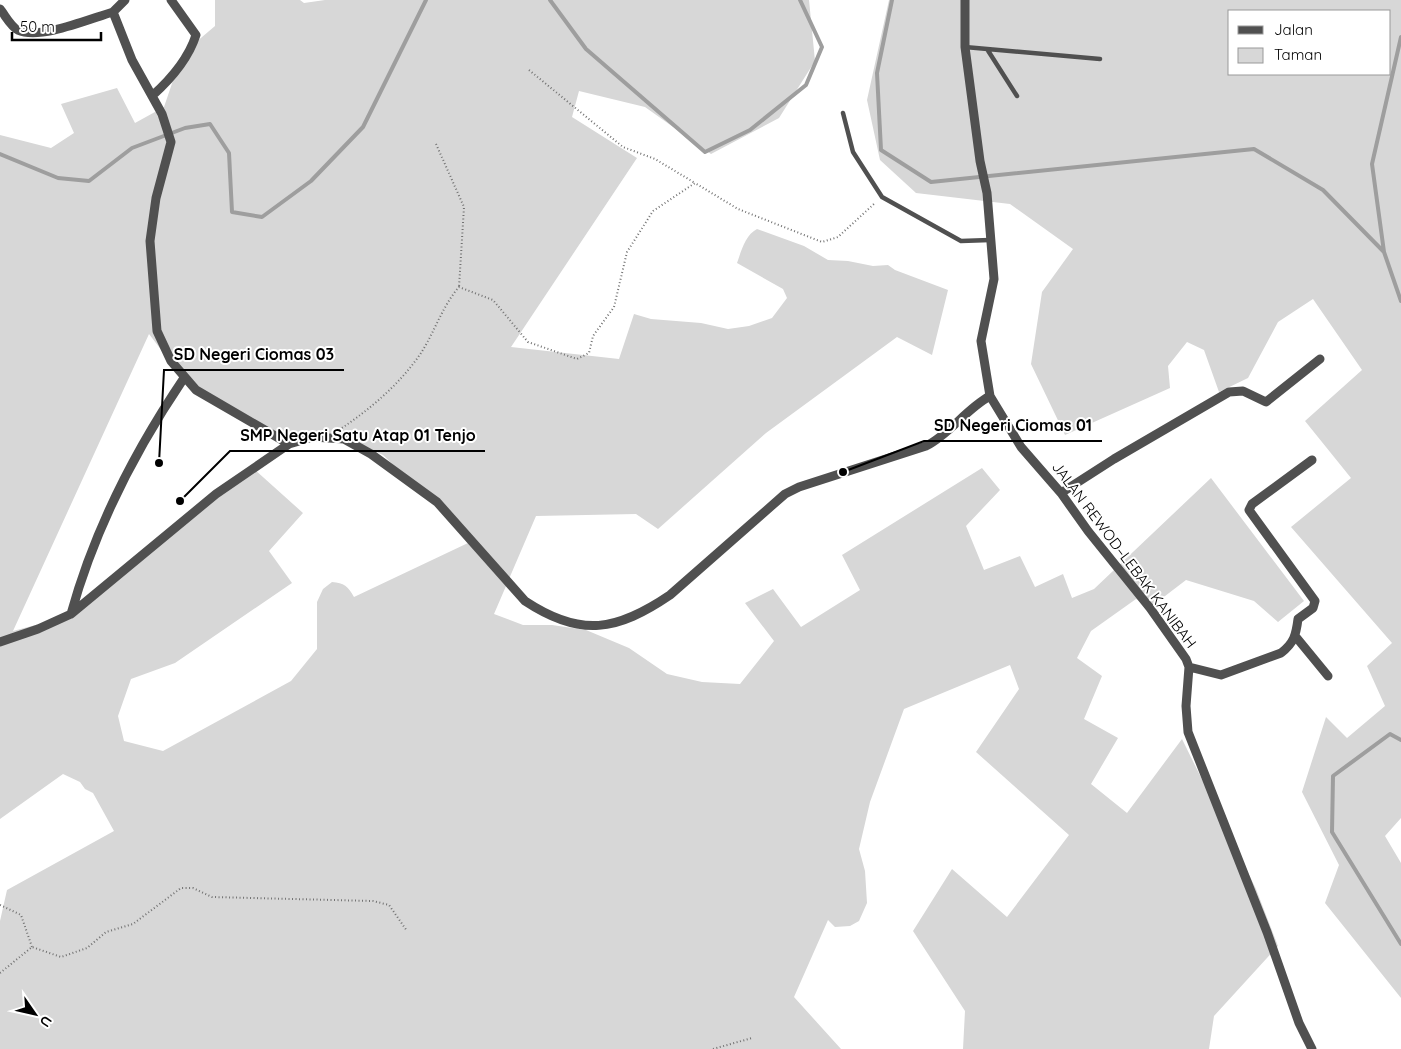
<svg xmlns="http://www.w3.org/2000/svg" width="1401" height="1049" font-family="Quicksand,sans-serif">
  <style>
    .green { fill: #d7d7d7; fill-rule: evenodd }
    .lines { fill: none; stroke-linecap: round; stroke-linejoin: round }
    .stream { stroke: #9e9e9e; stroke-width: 4 }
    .path { stroke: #727272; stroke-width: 2; stroke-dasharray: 1 2.5; stroke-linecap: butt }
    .service { stroke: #505050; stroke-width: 4.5 }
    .minor { stroke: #505050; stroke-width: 9 }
    .labels { text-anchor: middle; stroke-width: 4; stroke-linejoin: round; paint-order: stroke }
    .street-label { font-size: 15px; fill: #000; stroke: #fff }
    .leader { fill: none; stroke: #000; stroke-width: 2 }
    .callout-dot { fill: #000; stroke: #fff; stroke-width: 2 }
    .callout-label { font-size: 16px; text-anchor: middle; font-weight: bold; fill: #000; stroke: #fff; stroke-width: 4; stroke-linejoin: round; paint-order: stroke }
  </style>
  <rect width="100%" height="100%" fill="#fff"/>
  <!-- green -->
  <path class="green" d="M215,0H300L304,3L325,0H809L815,61L779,118L711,154L645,107L579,91L572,117L637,158L511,347L619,359L634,314L651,319L701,323L728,329L749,326L772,318L787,298L783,289L737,263C741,252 745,235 757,229L804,246L828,260L848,261L873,266L888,265L895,270L948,290L932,355L897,337L766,433L658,529L636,514L536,516L494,614L523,625H552L586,630L629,648L667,674L702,682L740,684L774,641L745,603L773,589L801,627L860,590L842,555L982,468L1000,490L966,526L984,570L1020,556L1035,587L1063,574L1072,598L1094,589L1211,478L1304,601L1278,622L1254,601L1186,580L1152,606L1136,599L1091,631L1077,658L1102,676L1084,719L1118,738L1091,784L1127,813L1182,739L1256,889L1278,946L1214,1016L1209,1049H963L965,1011L913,931L952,869L1007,917L1069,835L976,752L1019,689L1010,665L904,709L870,802L859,849L865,871L867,903L859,921L850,926L835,927L828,920L794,997L841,1049H0V921L7,890L114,831L93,793L85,789L80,782L63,774L0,819V135L51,148L74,133L61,104L117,88L135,123L164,107L182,54L215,26ZM149,334L185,381L289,444L340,434L383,455L447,517L468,543L354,597C348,586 344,583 332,582L323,589L317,602V649L291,681L163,751L124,741L118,716L131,679L175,663L292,583L269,551L303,513L254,469L62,618L13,631Z
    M889,0H1401V818L1385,836L1401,863V998L1325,903L1339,865L1302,792L1326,717L1347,738L1385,706L1367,666L1392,643L1291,527L1351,478L1305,421L1362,370L1313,299L1278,322L1248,378L1219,392L1204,350L1187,342L1168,366L1170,388L1065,435L1031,364L1042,292L1073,249L1010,204L916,193L880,160L867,100ZM1230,11H1390V74H1230Z"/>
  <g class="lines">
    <!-- stream -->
    <path class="stream" d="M550,0L586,49L705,152L750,130L806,85L822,47L800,0
      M892,0L877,73L881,150L931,182L1254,149L1323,190L1384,252
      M1401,37L1372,164L1384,252L1401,301
      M0,154L58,178L89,181L132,148L185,128L210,124L229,153L232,212L262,217L311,181L363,127L426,0
      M1401,740L1390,734L1333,776L1332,832L1401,944"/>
    <!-- path -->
    <path class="path" d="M529,70L623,147L655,159L695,183
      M436,144L464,207L459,287
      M342,428C370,409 396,387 416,360C433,338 440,309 459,287L493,300L528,342L577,359L589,353L593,336L614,307L627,252L653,211L695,183L738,209L822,242L838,237L875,203
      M0,905L21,915L32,947
      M0,973L32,947L61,957L87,948L106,932L133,924L181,888H193L212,897L373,901L389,905L407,931
      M713,1049L752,1038"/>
    <!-- service -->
    <path class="service" d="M965,47L1100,59
      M987,49L1017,96
      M843,113L853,152L882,197L961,241L990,240"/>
    <!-- minor -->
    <path class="minor" d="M125,0L113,12L132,60L162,114L171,142L156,198L150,241L157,331L171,361L196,390L289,444
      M965,0V47L980,161L987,193L994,279L981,341L990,396
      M0,9C5,15 11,27 18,30C40,40 89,19 113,12
      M152,96C171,79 188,60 196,35L171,0
      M1061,493L1114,459L1229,392L1243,391L1266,402L1320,359
      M71,614C94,531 136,449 184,378
      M1296,637L1328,676
      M0,642L38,629L71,614L216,494L289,444L313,437L344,439L371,454L437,502L525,601C581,638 617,631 670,595L785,494L799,487L926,446C950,434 966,409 990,396L1021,447L1061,493L1088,531L1150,608L1186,659L1189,667L1186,706L1188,732L1267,932L1299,1023L1312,1049
      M1189,667L1221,675L1281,653C1294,643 1296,635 1298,619L1313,608L1315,601L1249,510L1252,504L1312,460"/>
  </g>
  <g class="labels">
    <!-- street labels -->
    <g class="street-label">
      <text transform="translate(1124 555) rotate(53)" y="5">JALAN REWOD–LEBAK KANIBAH</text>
    </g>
  </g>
  <!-- callouts -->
  <path class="leader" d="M159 463L164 370H344M843 472L924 441H1102M180 501L230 451H485"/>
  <g class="callout-dot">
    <circle cx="159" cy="463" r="5"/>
    <circle cx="843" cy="472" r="5"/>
    <circle cx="180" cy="501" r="5"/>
  </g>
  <g class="callout-label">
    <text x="254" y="360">SD Negeri Ciomas 03</text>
    <text x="1013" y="431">SD Negeri Ciomas 01</text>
    <text x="358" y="441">SMP Negeri Satu Atap 01 Tenjo</text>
  </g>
  <!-- legend -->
  <rect x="1228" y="10" width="162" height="65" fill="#ffffff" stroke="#999999"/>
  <rect x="1238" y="26" width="25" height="8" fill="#505050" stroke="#999999"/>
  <text x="1274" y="35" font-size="15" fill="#000000">Jalan</text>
  <rect x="1238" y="48" width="25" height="15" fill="#d7d7d7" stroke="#999999"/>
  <text x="1274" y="60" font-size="15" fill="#000000">Taman</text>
  <!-- north arrow -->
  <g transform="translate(35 1014) rotate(124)" stroke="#ffffff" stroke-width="4" paint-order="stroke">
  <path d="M0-4L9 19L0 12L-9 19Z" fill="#000000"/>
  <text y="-8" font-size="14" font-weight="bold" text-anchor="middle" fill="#000000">U</text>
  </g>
  <!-- scale -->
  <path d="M12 32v8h89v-8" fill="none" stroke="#000000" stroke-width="2.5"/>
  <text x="20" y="32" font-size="15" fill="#000000" stroke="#ffffff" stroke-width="4" paint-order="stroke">50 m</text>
</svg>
